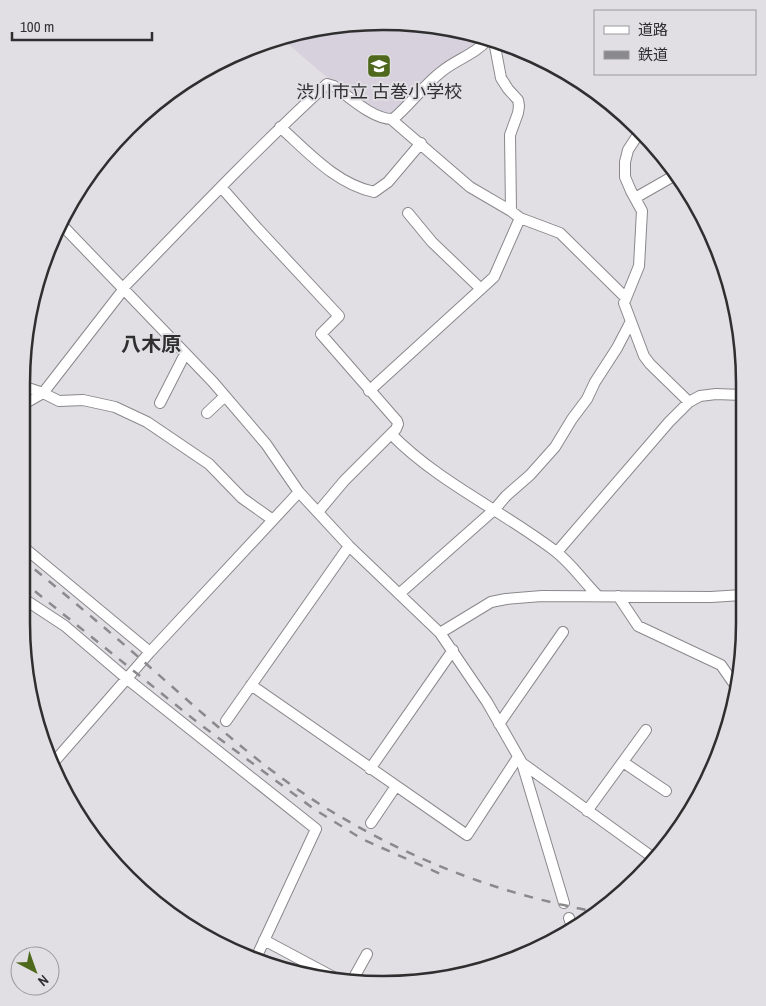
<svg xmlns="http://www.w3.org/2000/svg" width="766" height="1006" font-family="'Archivo Narrow','Noto Sans JP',sans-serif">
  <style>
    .built { fill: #d6d1dd }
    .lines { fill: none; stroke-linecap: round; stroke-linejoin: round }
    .street-casing { stroke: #8a888c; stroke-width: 12 }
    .street { stroke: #fff; stroke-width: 10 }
    .rail { stroke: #8a898c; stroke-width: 2.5; stroke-dasharray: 9 9; stroke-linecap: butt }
    .labels { text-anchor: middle; stroke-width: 4; stroke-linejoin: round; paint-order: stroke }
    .poi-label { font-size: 18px; fill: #2f2f30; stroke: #e1dfe4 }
    .quarter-label { font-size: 20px; font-weight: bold; fill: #2f2f30; stroke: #e1dfe4 }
    .rim { fill: none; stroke: #2f2f30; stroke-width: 2.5 }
  </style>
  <rect width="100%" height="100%" fill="#e1dfe4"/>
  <!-- built -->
  <path class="built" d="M383,21L454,28L485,38L394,114L385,116L335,84L281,38L313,28Z"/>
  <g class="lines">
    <defs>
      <path id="street" d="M494,41L501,78L508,89L518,100L519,106L518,113L510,135L511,211
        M280,127C308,152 336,184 374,192L388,182L421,143
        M641,130L628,150L625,162V177L631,191L642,211L639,266L624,303L644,356L650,364L689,402
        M221,187L258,229L339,316L321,334L397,421L398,424L396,429L344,481L318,512
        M635,198L677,174
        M408,213L432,242L481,289
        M520,218L560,233L626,298
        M59,222L213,382L266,444L299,492L349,546L440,633L487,702L522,763L564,903
        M122,289C189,220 255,150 327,84L334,86C349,97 374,120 393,119C410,105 423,86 441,72C456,59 475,55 488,39
        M22,386L43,393L59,401L83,400L115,407L147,422L209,464L242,498L273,520
        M369,391L494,277L520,218L511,211L470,187L391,119
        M160,403L185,354
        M22,405L43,393L123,290
        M207,413L225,396
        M391,434C438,482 501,510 555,551C571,563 583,581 597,595
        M21,545L150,652
        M557,552L669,422L689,402L700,396L716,394L742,395
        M399,594L495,509L506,496L530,475L555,447L572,419L587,399L595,382L617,348L630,323
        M618,596L638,626L721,665L737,688
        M21,597L65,626L126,678L316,829L256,958
        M440,633L491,602L506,599L542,596L711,597L742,595
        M251,685L467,835L518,757
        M226,721L349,546
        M499,724L563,632
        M623,762L666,791
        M53,763L150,652L299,492
        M522,763L655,859
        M370,769L453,650
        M587,811L646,730
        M371,823L396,786
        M569,918L573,929
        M264,940L337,979
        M352,981L367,954"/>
    </defs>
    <!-- street casing -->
    <use href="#street" class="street-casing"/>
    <!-- street -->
    <use href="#street" class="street"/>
    <!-- rail -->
    <path class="rail" d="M21,558C62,592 103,626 143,661C206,716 268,775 341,817C421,864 507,896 598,912
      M21,580L197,722L314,809L362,839L445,876"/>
  </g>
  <!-- icons -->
  <defs>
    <symbol id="school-square" viewBox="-11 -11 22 22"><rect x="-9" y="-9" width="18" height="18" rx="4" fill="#4e691c" stroke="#e1dfe4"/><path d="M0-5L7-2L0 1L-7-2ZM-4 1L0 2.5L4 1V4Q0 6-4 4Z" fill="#fff"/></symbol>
  </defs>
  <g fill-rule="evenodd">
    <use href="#school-square" x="365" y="52" width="28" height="28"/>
  </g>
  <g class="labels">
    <!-- poi labels -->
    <g class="poi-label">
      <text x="379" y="98">渋川市立 古巻小学校</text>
    </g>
    <!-- quarter labels -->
    <g class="quarter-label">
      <text x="151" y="351">八木原</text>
    </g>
  </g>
  <!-- crop -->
  <path d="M0 0H766V1006H0ZM383 30H383A353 353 0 0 1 736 383V623A353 353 0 0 1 383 976H383A353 353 0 0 1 30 623V383A353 353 0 0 1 383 30Z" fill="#e1dfe4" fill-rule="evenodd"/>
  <path class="rim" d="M383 30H383A353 353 0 0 1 736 383V623A353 353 0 0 1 383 976H383A353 353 0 0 1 30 623V383A353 353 0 0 1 383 30Z"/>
  <!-- legend -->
  <rect x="594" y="10" width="162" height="65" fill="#e1dfe4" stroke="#9a999c"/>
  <rect x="604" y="26" width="25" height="8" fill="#ffffff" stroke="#9a999c"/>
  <text x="638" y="35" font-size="15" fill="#2f2f30">道路</text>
  <rect x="604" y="51" width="25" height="8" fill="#8a898c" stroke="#9a999c"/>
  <text x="638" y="60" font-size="15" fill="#2f2f30">鉄道</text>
  <!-- north arrow -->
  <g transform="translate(35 971) rotate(139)"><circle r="24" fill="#e1dfe4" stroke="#9a999c"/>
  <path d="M0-4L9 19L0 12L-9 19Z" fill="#4e691c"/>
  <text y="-8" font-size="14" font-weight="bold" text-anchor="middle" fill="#2f2f30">N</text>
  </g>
  <!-- scale -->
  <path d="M12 32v8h140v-8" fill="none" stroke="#2f2f30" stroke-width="2.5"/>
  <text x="20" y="32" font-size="15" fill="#2f2f30" stroke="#e1dfe4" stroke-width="4" paint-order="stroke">100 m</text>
</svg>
